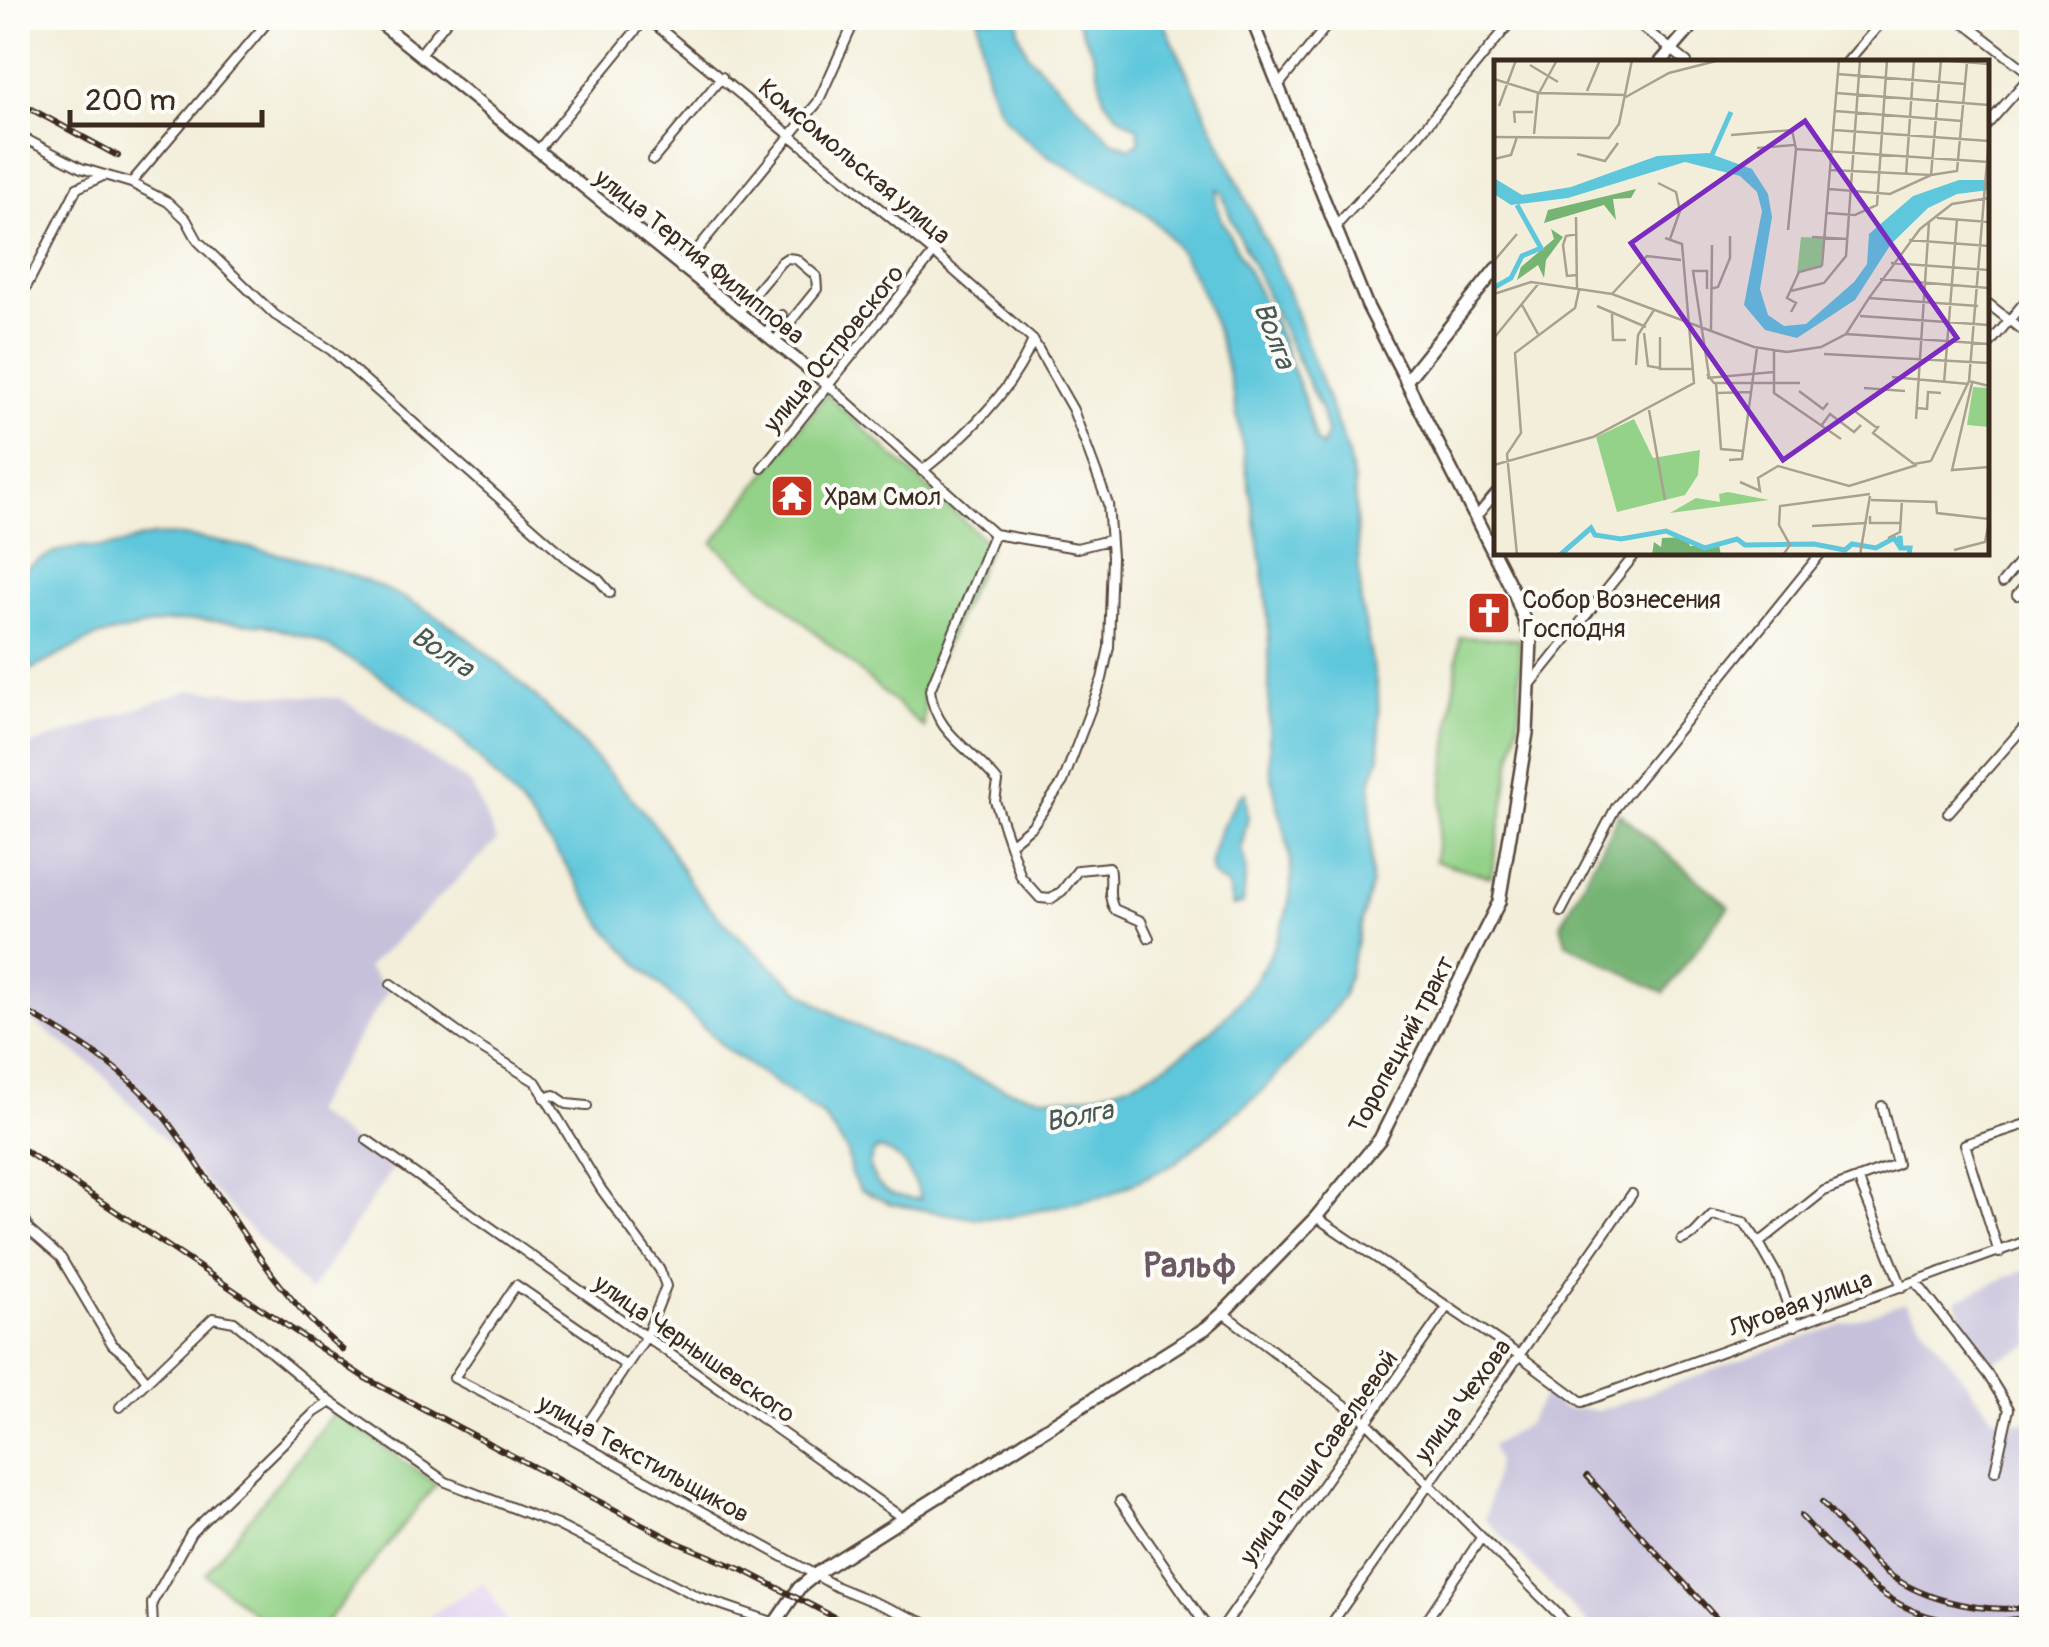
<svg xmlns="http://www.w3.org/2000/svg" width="2049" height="1647" font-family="Pangolin,sans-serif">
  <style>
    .built { fill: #e3d3f2 }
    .industrial { fill: #c6c0da }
    .green { fill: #93d288; stroke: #677e53; stroke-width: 2.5 }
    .forest { fill: #76b474; stroke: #586f49; stroke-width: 2.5 }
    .water { fill: #5fc7dc; stroke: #4d787d; stroke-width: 2.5; fill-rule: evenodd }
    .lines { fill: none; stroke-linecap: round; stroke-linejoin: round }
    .minor-casing { stroke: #57473a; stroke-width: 12 }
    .tertiary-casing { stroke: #57473a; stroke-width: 15 }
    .secondary-casing { stroke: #57473a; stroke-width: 16 }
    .minor { stroke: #fff; stroke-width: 8 }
    .tertiary { stroke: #fff; stroke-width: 10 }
    .secondary { stroke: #fff; stroke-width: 11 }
    .rail-casing { stroke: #3b2a1e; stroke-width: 6 }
    .rail { stroke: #fdfcf7; stroke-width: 2.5; stroke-dasharray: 8; stroke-linecap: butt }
    .labels { text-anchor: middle; stroke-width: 8; stroke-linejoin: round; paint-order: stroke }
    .street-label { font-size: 25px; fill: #3b2a1e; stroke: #fdfcf7 }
    .poi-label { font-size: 25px; fill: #3b2a1e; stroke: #fdfcf7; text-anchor: start }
    .water-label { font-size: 28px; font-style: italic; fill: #465957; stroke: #fdfcf7 }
    .district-label { font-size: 35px; font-weight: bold; fill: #6d5864; stroke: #fdfcf7 }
    .inset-river { fill: none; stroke: #5fc7dc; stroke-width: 5 }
    .inset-road { fill: none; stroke: #a9a08f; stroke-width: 2.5 }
    .view { fill: #7b2cbf; fill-opacity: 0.15; stroke: #7b2cbf; stroke-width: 5 }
    .inset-edge { fill: none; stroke: #3b2a1e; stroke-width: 5 }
  </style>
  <rect width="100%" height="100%" fill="#fdfcf7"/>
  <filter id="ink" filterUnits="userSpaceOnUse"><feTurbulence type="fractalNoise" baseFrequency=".01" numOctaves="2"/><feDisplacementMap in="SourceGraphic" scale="20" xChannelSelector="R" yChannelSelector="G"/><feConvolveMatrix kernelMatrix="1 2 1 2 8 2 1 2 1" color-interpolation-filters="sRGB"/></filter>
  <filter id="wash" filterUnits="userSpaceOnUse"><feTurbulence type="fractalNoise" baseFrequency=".0048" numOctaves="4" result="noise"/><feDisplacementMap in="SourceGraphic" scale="40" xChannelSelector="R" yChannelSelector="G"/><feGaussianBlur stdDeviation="2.25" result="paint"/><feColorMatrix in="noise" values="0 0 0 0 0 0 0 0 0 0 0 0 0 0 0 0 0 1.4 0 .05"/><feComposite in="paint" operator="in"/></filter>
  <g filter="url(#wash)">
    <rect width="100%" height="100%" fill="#f3eeda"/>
    <!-- built -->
    <path class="built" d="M483,1582L512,1629H409Z"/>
    <!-- industrial -->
    <path class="industrial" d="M190,690L340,698L471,784L497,841L367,968L388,991L311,1112L392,1169L310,1292L96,1068L18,1010V750Z
      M2031,1266V1345L1987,1364L1971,1344L1956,1300Z
      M1905,1302L1993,1417L2031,1424V1629H1593L1485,1519L1497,1461L1491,1446L1527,1424L1548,1389L1562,1408L1598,1411Z"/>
    <!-- green -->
    <path class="green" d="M826,394L990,545L924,692V728L713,543Z
      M1460,637L1519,639L1520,712L1491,877L1435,861Z
      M334,1412L436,1484L321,1629H273L205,1574Z"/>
    <!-- forest -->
    <path class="forest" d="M1619,813L1729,906L1664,993L1566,943L1561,925Z"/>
    <!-- water -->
    <path class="water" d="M978,18H1019L1018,31L1028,55L1112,141L1130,148L1140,142L1138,129L1118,115L1104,99L1095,58L1076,18H1162L1288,291L1347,451L1354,482L1361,604L1378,693L1380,757L1371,781V886L1343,996L1316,1033L1258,1095L1174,1164L1109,1195L1004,1218H972L891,1204L860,1190L851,1175L847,1151L823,1116L726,1049L644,970L606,929L564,862L522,806L464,742L431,713L378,675L316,640L265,625L200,620L164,622L96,637L18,676V573C35,563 55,549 76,547C89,546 101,549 114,546C127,544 138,538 151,536C180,533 212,541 241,546C319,561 403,587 466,637C533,688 594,755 649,818C669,842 679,870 698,893C725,926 759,955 791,983C834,1020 886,1040 938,1061C966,1073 993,1086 1022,1093C1135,1122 1268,1009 1289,901C1299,851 1273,810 1270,762C1267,715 1271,668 1268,621C1265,573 1256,527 1248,480C1238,417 1228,353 1202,293C1188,262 1170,232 1142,211C1098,178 1039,162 1004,116C985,90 982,49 978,18ZM1217,189L1222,193L1232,221L1322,412L1327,433L1322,447L1315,440L1303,396L1274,323L1222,220L1216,202ZM878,1149C904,1153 913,1179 921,1199C895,1198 877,1193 869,1166L873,1153Z
      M1245,792L1248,817L1241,848L1246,867L1243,904L1233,906L1228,887C1224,883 1218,881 1214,876C1201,859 1230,813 1239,796Z"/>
  </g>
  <g filter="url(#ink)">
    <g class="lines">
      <defs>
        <path id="minor" d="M271,18L131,183L168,202L186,219L198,241L275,315L331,350L568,559L598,579L610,593
          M647,18L934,253L1033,340L1073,410L1108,504L1112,557L1109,647L1102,679L1063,782L1032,826L1010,844
          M1631,18L1687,62
          M1958,18L2032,75
          M420,54L449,18
          M1847,62L1885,18
          M1278,86L1333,18
          M1986,126L2032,74
          M18,135L81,168L131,183
          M539,149L646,18
          M653,160L722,77
          M1335,227L1418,136L1514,18
          M681,269L818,102L856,18
          M1986,302L2032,338
          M18,303L77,188L105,175
          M738,313L781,262L787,258L796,259L816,276L817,289L774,342
          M765,334L782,315
          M1986,348L2032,293
          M827,384L994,534
          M762,468L934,253
          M922,471C965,437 1012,392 1033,340
          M1476,517L1496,493
          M994,534L930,690C935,735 973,749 998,782L995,801L1021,877L1040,898L1051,899L1062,891L1078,870L1109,867C1113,884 1106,891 1114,909L1141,921L1149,938
          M994,534L1077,548L1109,540
          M2002,583L2032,547
          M2017,595L2032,578
          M1530,685L1637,552
          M1948,813L2032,718
          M1561,912L1616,807L1822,552
          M391,984L471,1042L536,1082L601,1189L660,1270L666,1286L646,1337L576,1441
          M544,1098L554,1095L567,1104L587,1106
          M367,1140L904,1519
          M1858,1178L1902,1287
          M18,1201L29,1230L61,1258L112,1344L129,1358L147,1381
          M1316,1217L1519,1355L1582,1402L2032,1239
          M1682,1240L1694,1234L1712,1215L1744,1222L1759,1243L1824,1191L1897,1164L1882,1106
          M1759,1243L1777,1275L1795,1326
          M1999,1253L1965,1144L2032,1122
          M1916,1282L1988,1375L2009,1409L1995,1471
          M1223,1313L1366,1421L1574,1630
          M627,1366L605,1352L593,1338L516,1285L454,1378L576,1441L837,1587L942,1630
          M120,1407L213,1318L234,1322L331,1402L446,1482L557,1525L699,1597L775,1623
          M1120,1501L1209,1630
          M153,1630L152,1603L191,1533L315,1412L331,1402
          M1221,1630L1447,1307
          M1327,1630L1632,1194
          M1420,1630L1481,1538"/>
        <path id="tertiary" d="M374,18C526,139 675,263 827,384
          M1251,18L1367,305L1406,381"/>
        <path id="secondary" d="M1661,62L1699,18
          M770,1630L799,1588L820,1571L1206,1328L1223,1313L1316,1217L1380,1139L1499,902L1527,733L1531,639L1515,595L1406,381L1496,269"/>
      </defs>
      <!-- minor casing -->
      <use href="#minor" class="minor-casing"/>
      <!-- tertiary casing -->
      <use href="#tertiary" class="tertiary-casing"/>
      <!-- secondary casing -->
      <use href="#secondary" class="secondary-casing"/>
      <!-- minor -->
      <use href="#minor" class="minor"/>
      <!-- tertiary -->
      <use href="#tertiary" class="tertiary"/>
      <!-- secondary -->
      <use href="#secondary" class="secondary"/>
      <defs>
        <path id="rail" d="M18,102L118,156
          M18,1007C72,1037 130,1071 168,1122C224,1197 269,1290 343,1350
          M18,1146L365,1378L676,1542L743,1570L859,1630
          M1587,1476L1727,1630
          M1822,1502C1841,1524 1859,1548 1880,1567C1916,1599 1975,1612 2022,1608
          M1801,1516C1872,1594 1918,1641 2032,1616
          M1902,1625L1914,1630"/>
      </defs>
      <!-- rail casing -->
      <use href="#rail" class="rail-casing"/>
      <!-- rail -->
      <use href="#rail" class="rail"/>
    </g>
  </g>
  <!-- icons -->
  <defs>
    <symbol id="temple-square" viewBox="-11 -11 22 22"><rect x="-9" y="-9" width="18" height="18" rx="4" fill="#c8321e" stroke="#fdfcf7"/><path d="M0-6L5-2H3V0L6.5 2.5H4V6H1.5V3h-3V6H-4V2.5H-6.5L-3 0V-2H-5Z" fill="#fff"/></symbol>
    <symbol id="church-square" viewBox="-11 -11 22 22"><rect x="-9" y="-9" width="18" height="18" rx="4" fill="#c8321e" stroke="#fdfcf7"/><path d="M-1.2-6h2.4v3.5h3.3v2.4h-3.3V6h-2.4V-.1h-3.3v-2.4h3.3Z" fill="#fff"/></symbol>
  </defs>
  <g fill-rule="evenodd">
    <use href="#temple-square" x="767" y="471" width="50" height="50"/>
    <use href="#church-square" x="1464" y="588" width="50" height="50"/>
  </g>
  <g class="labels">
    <!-- street labels -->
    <g class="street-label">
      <text transform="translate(855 161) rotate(40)" y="9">Комсомольская улица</text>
      <text transform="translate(700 256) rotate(39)" y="9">улица Тертия Филиппова</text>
      <text transform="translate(833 348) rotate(-51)" y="9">улица Островского</text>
      <text transform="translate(1401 1044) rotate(-62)" y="9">Торопецкий тракт</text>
      <text transform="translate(1800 1303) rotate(-20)" y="9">Луговая улица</text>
      <text transform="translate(695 1348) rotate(35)" y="9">улица Чернышевского</text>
      <text transform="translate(1462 1400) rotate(-54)" y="9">улица Чехова</text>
      <text transform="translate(1318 1457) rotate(-55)" y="9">улица Паши Савельевой</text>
      <text transform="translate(644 1458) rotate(29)" y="9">улица Текстильщиков</text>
    </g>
    <!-- poi labels -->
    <g class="poi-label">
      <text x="824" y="505">Храм Смол</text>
      <text x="1522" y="608">Собор Вознесения<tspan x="1522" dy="29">Господня</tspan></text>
    </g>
    <!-- water labels -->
    <g class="water-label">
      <text transform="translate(1275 335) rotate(69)" y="10">Волга</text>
      <text transform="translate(443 651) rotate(34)" y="10">Волга</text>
      <text transform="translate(1079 1115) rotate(-11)" y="10">Волга</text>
    </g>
    <!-- district labels -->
    <g class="district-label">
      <text x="1190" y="1277">Ральф</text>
    </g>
  </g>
  <!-- overview -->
  <g transform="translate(1494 60)">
    <rect width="495" height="495" fill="#f3eeda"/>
    <path d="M307,177L331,178L327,206L303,213ZM479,327L495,328V367L473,365ZM140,359L159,398L206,390L204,415L191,435L123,452L102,377ZM234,432L275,440L176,453L202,438L226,442L225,434Z" fill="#93d288"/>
    <path d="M142,129L137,138L119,139L122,160L110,145L50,163L54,150ZM57,169L69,177L52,200L50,218L44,205L23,220L27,207L60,179ZM192,477L196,486L225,485L227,495H158L160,482L167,487L168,478Z" fill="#76b474"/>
    <path d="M214,93L258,109L274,134L278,157L266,229L274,255L290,266L312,264L360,222L373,204L375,174L419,136L465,120H495V130L463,134L434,148L397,184L361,240L303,278L271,270L250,245L268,151L263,132L246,116L191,102L74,138L17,145L0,134V118L28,135L77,127L163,96Z" fill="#5fc7dc"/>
    <path class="inset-river" d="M217,97L237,52M1,227L17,218L28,196L47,188L23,145M66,495L97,468L101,475L127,479L172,471L211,488L243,479L251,485L320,484L351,490L358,484L382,488L400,478L404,484L406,476L407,488H416L415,495"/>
    <path class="inset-road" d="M445,0L495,4M36,5L64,22M343,14L471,24M0,19L45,33L132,35M93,31L106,0M45,33L63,0M342,33L495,45M130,38L175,13L226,0M5,46L22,0M341,51L468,61M21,63L20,52H39M340,70L495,81M40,74L44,33M237,75L298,70L302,89M0,77L115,78L125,64L138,0M495,77L475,321L495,326M263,88L300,85M83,94L111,101L124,83M0,99L17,95L23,77M337,110L437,115L447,0M412,115L420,0M164,123L182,132L186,151L176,179M335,129L396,134L437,115L463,111L473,2M333,153L361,155L383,145L393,0M82,157L83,229M443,158L495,162M294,170L302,89L495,102M83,174L72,176L69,185L73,216L83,215M318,177L354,179M415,180L495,186M0,201L23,174M397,203L495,210M328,206L345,0M386,219L495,228M213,229V211H199L215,316M216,229L224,227L236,198V176M297,231L330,223L352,196L366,0M0,234L37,222L118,234L260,287L293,292L327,287L352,274L375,238L484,246M118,234L153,196L187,200M375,238L426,169L458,144L495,138M28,245L44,274M103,246L152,267M297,252L302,243L293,238L305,212L328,206M118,254L119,280H132M366,256L495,265M217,270L218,185M150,273L154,306L166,308M352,274L495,284M166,277V309H200M0,278L45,223M280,291V333L347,379M330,294L495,303M142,305L144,275L160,250M213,314L220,323H306M398,317L475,324M213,318L280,312M222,323L227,389L249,391M450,323L463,159M478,323L458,410L495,407M370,328L411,331M305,331L329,349L334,343M223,333L258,332M423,348L433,349L434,332L447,333M358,349L383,368M155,350L171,440M422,359L435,162M327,366L336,354L360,372L367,365M385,366L379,373L420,404L437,401M235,400L248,399L263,288M437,401L475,321M0,405L99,377L200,323L188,184L171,178M246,422L266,431L264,418L284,406L355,426L423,405M377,440L442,442L443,453L495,459M376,456V463H407M318,466L373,463M394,478L406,472L408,440M460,490L491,482L495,462M23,495L13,394L27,373L21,293L81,248L85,230M289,495L296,485L285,465L286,446L376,434M366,495L376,436"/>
    <path class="view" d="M311,61L463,278L289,400L137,183Z"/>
    <rect width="495" height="495" class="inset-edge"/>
  </g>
  <!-- margin -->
  <rect width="2049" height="1647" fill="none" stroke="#fdfcf7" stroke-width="60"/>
  <!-- scale -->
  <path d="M70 110v15h192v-15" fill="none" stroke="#3b2a1e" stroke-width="5"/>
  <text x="85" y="110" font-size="30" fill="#3b2a1e" stroke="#fdfcf7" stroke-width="8" paint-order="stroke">200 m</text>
</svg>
